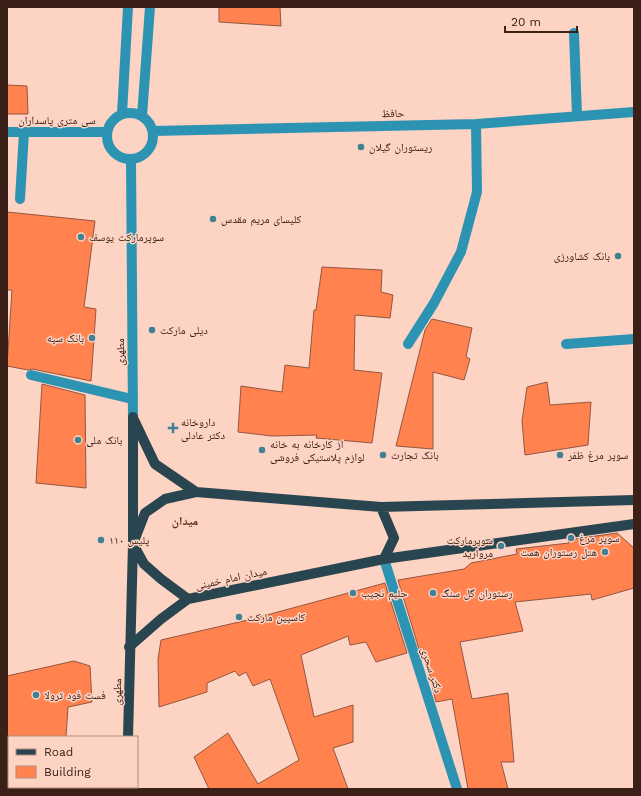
<svg xmlns="http://www.w3.org/2000/svg" width="641" height="796" font-family="'Work Sans','Noto Naskh Arabic',sans-serif">
  <style>
    .building { fill: #ff824f; stroke: #935740 }
    .lines { fill: none; stroke-linecap: round; stroke-linejoin: round }
    .minor { stroke: #2c94b2; stroke-width: 10 }
    .major { stroke: #29454f; stroke-width: 10 }
    .poi-dot { fill: #418095; stroke: #fdd3c3; stroke-width: 1.5 }
    .labels { text-anchor: middle; stroke-width: 3; stroke-linejoin: round; paint-order: stroke }
    .street-label { font-size: 11px; fill: #3a2016; stroke: #fdd3c3 }
    .poi-label { font-size: 11px; fill: #3a2016; stroke: #fdd3c3; text-anchor: start }
    .neighbourhood-label { font-size: 12px; font-weight: bold; fill: #622b14; stroke: #fdd3c3 }
  </style>
  <rect width="100%" height="100%" fill="#fdd3c3"/>
  <!-- building -->
  <path class="building" d="M219,7H280L281,26L219,22Z
    M7,85L27,86L28,114H7Z
    M7,212L95,221L84,307L96,309L91,381L32,369L28,370L7,366L12,290H7Z
    M322,267L382,270L381,292L393,295L390,318L355,315L354,370L382,373L372,443L316,438L317,435L272,436L238,432L241,386L282,392L285,365L309,368L314,310H316Z
    M432,319L472,328L466,357L470,359L464,380L433,372V449L396,446L425,330Z
    M547,382L550,405L591,402L588,445L525,455L522,421L527,387Z
    M42,384L85,395L86,488L36,483Z
    M617,533L634,548V588L592,600L591,594L515,602L523,631L460,642L472,699L508,693L514,762H501L508,789H468L452,699L436,702L423,648L419,649L398,580L464,569L471,563L517,554L516,549L569,543L568,540Z
    M385,583L407,653L376,662L366,642L350,645L348,636L301,655L314,717L353,705V742L333,748L348,789H209L194,757L228,733L258,784L299,760L270,679L253,686L246,672L239,676L235,671L207,683V692L159,707L158,659L161,640L252,619Z
    M74,661L90,666L92,702L68,707L66,737H7V676Z"/>
  <g class="lines">
    <!-- minor -->
    <path class="minor" d="M574,33L577,116
      M107 136a23 23 0 1 1 46 0a23 23 0 1 1-46 0Z
      M122,114L128,7
      M142,116L150,7
      M153,131L476,124L634,112
      M7,132H107
      M131,159L133,417
      M20,199L24,132
      M408,344L434,303L461,252L477,192L476,124
      M566,344L634,339
      M31,375L132,399
      M384,559L457,789"/>
    <!-- major -->
    <path class="major" d="M134,420L155,464L196,492
      M381,507L394,538L384,559L188,599L161,579L144,564L133,544L145,513L165,499L196,492L381,507L634,500
      M384,559L634,524
      M129,647L161,619L188,599
      M128,737L133,544V417
      M127,789V787"/>
  </g>
  <!-- markers -->
  <g class="poi-dot">
    <circle cx="361" cy="147" r="4"/>
    <circle cx="213" cy="219" r="4"/>
    <circle cx="81" cy="237" r="4"/>
    <circle cx="618" cy="256" r="4"/>
    <circle cx="152" cy="330" r="4"/>
    <circle cx="92" cy="338" r="4"/>
    <path d="M171 422h4v4h4v4h-4v4h-4v-4h-4v-4h4z"/>
    <circle cx="78" cy="440" r="4"/>
    <circle cx="262" cy="450" r="4"/>
    <circle cx="383" cy="455" r="4"/>
    <circle cx="560" cy="455" r="4"/>
    <circle cx="571" cy="538" r="4"/>
    <circle cx="101" cy="540" r="4"/>
    <circle cx="501" cy="546" r="4"/>
    <circle cx="605" cy="552" r="4"/>
    <circle cx="353" cy="593" r="4"/>
    <circle cx="433" cy="593" r="4"/>
    <circle cx="239" cy="617" r="4"/>
    <circle cx="36" cy="695" r="4"/>
  </g>
  <g class="labels">
    <!-- street labels -->
    <g class="street-label">
      <text transform="translate(393 113) rotate(-1)" y="4">حافظ</text>
      <text x="57" y="124">سی متری پاسداران</text>
      <text transform="translate(120 352) rotate(-90)" y="4">مطهری</text>
      <text transform="translate(231 578) rotate(-12)" y="4">میدان امام خمینی</text>
      <text transform="translate(432 670) rotate(72)" y="4">دکتر سحری</text>
      <text transform="translate(117 692) rotate(-89)" y="4">مطهری</text>
    </g>
    <!-- poi labels -->
    <g class="poi-label">
      <text x="369" y="151">ریستوران گیلان</text>
      <text x="221" y="223">کلیسای مریم مقدس</text>
      <text x="89" y="241">سوپرمارکت یوسف</text>
      <text x="610" y="260" text-anchor="end">بانک کشاورزی</text>
      <text x="160" y="334">دیلی مارکت</text>
      <text x="84" y="342" text-anchor="end">بانک سپه</text>
      <text x="181" y="426">داروخانه<tspan x="181" dy="13">دکتر عادلی</tspan></text>
      <text x="86" y="444">بانک ملی</text>
      <text x="270" y="448">از کارخانه به خانه<tspan x="270" dy="13">لوازم پلاستیکی فروشی</tspan></text>
      <text x="391" y="459">بانک تجارت</text>
      <text x="568" y="459">سوپر مرغ ظفر</text>
      <text x="579" y="542">سوپر مرغ</text>
      <text x="109" y="544">پلیس ۱۱۰</text>
      <text x="493" y="544" text-anchor="end">سوپرمارکت<tspan x="493" dy="13">مروارید</tspan></text>
      <text x="597" y="556" text-anchor="end">هتل رستوران همت</text>
      <text x="361" y="597">حلیم نجیب</text>
      <text x="441" y="597">رستوران گل سنگ</text>
      <text x="247" y="621">کاسپین مارکت</text>
      <text x="44" y="699">فست فود ترولا</text>
    </g>
    <!-- neighbourhood labels -->
    <g class="neighbourhood-label">
      <text x="185" y="525">میدان</text>
    </g>
  </g>
  <!-- border -->
  <rect width="641" height="796" fill="none" stroke="#3a2016" stroke-width="16"/>
  <!-- legend -->
  <rect x="8" y="736" width="130" height="52" fill="#fdd3c3" stroke="#af8b7e"/>
  <rect x="16" y="749" width="20" height="6" fill="#29454f" stroke="#af8b7e"/>
  <text x="44" y="756" font-size="12" fill="#3a2016">Road</text>
  <rect x="16" y="766" width="20" height="12" fill="#ff824f" stroke="#af8b7e"/>
  <text x="44" y="776" font-size="12" fill="#3a2016">Building</text>
  <!-- scale -->
  <path d="M505 26v6h72v-6" fill="none" stroke="#3a2016" stroke-width="2"/>
  <text x="511" y="26" font-size="12" fill="#3a2016" stroke="#fdd3c3" stroke-width="3" paint-order="stroke">20 m</text>
</svg>
